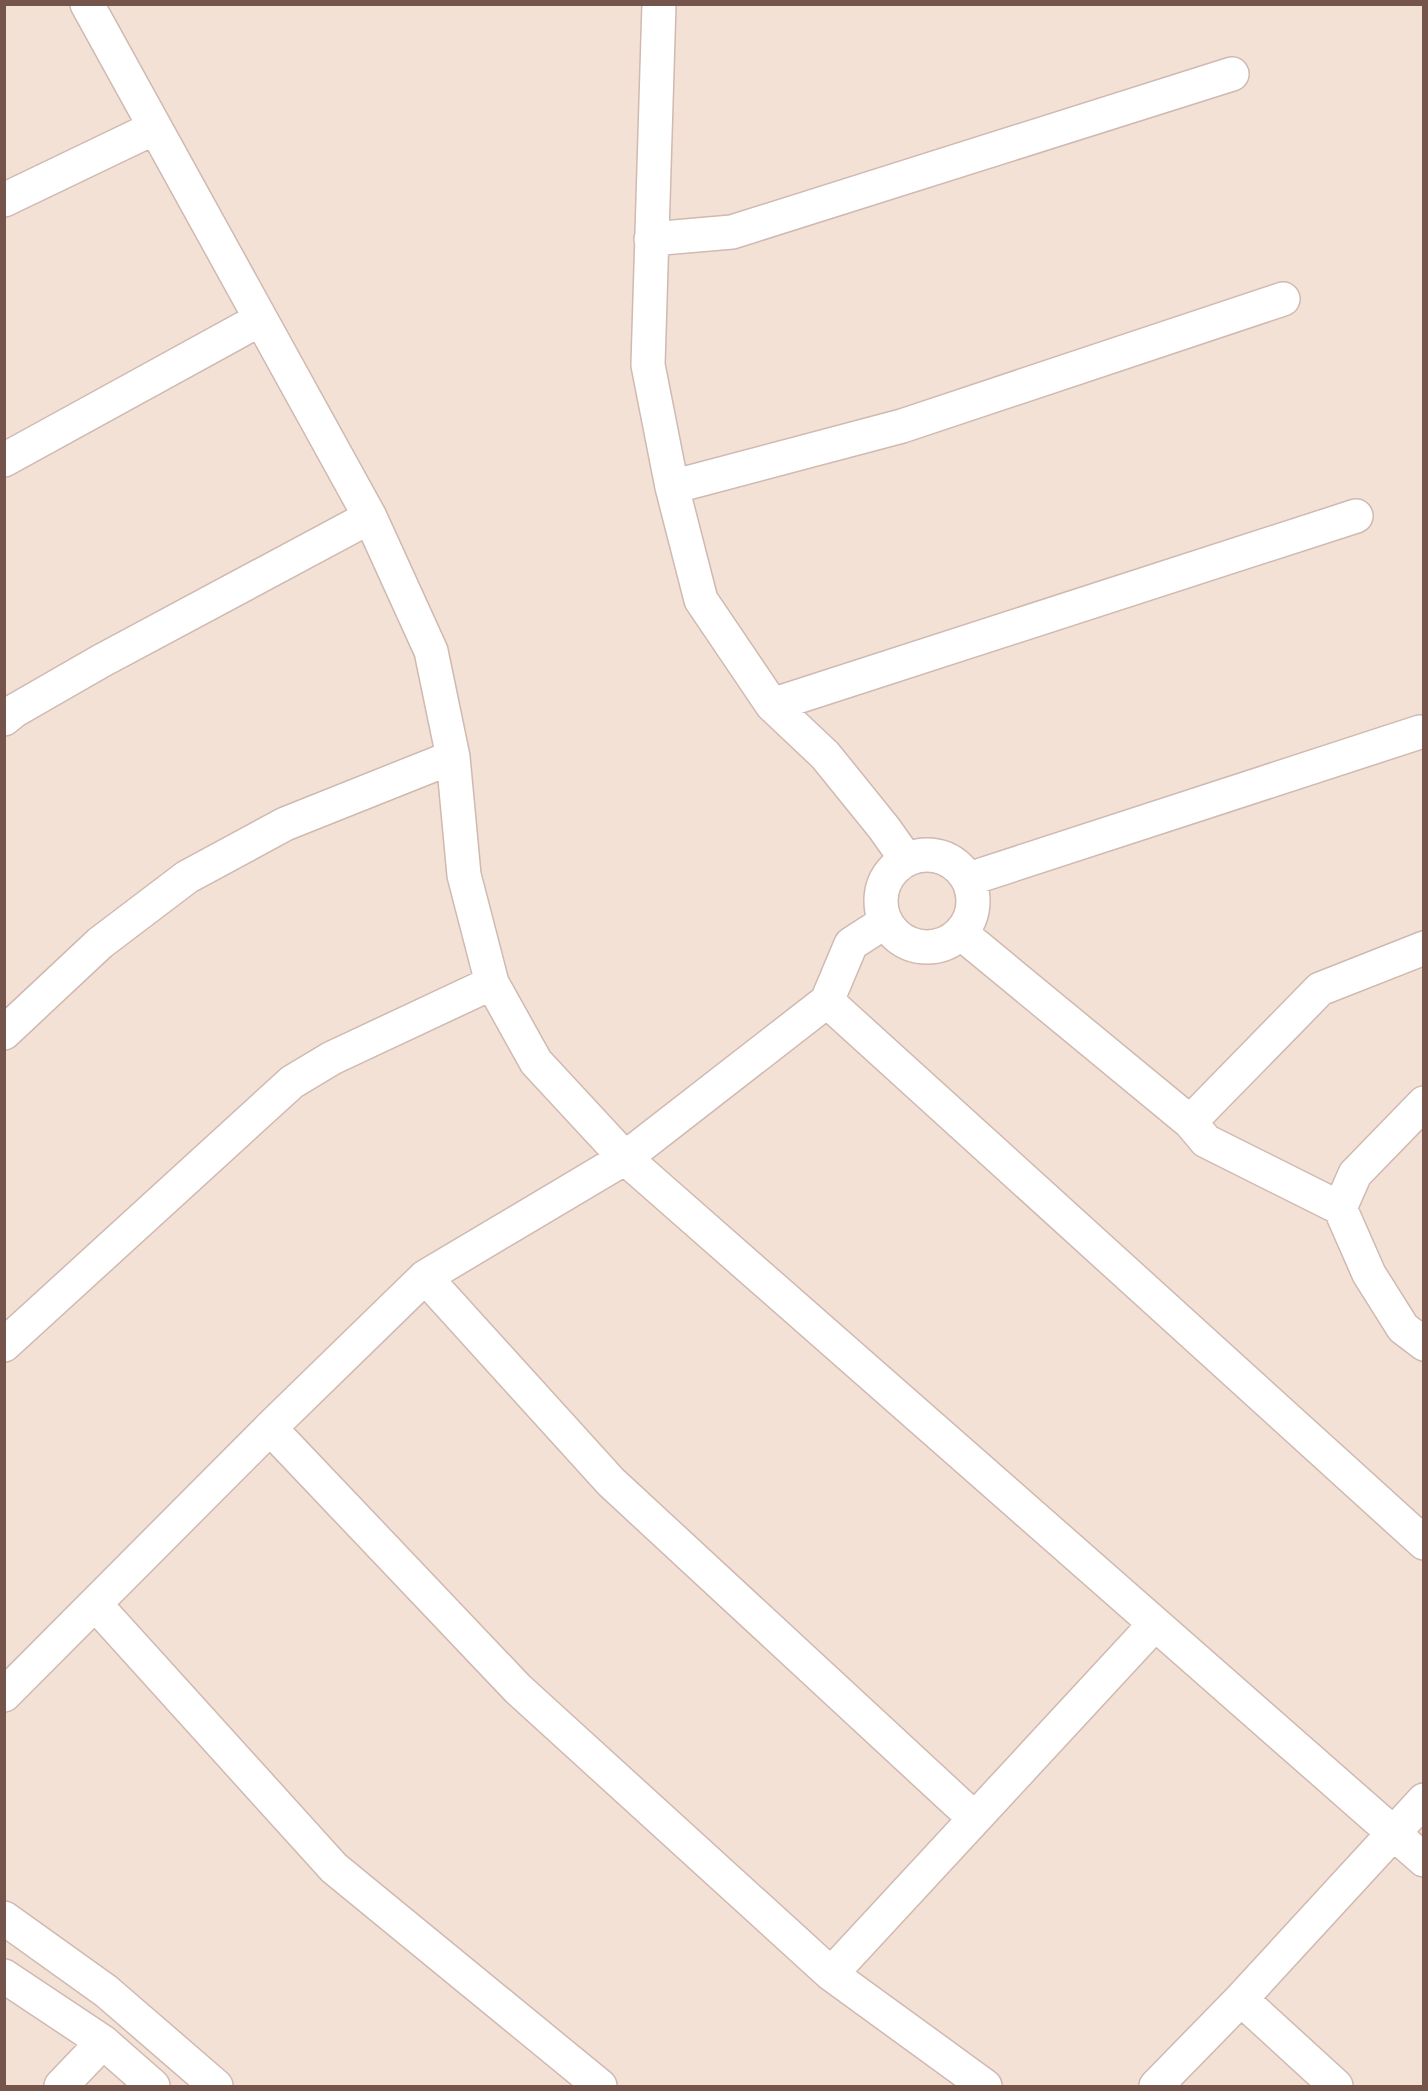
<svg xmlns="http://www.w3.org/2000/svg" width="1428" height="2091" font-family="'Alegreya Sans',sans-serif">
  <style>
    .residential { fill: #f3e1d6 }
    .lines { fill: none; stroke-linecap: round; stroke-linejoin: round }
    .minor-casing { stroke: #cfb9b0; stroke-width: 36 }
    .minor { stroke: #fff; stroke-width: 33 }
  </style>
  <rect width="100%" height="100%" fill="#fcf0e7"/>
  <!-- residential -->
  <path class="residential" d="M5,5H1423V2086H5Z"/>
  <g class="lines">
    <defs>
      <path id="minor" d="M87,4L370,517L431,651L453,757L464,875L492,983L536,1062L625,1158L1424,1860
        M659,4L648,365L672,487L701,600L772,705L825,755L884,828L906,859
        M4,200L154,128
        M651,239L732,232L1232,74
        M4,460L259,320
        M672,487L902,426L1283,299
        M772,705L1356,516
        M4,719L14,711L101,661L370,517
        M881 901a46 46 0 1 1 92 0a46 46 0 1 1-92 0Z
        M969,879L1420,732
        M962,934L1190,1122L1206,1141L1340,1208L1369,1274L1403,1328L1424,1344
        M827,1001L1424,1543
        M4,1033L100,943L187,877L285,824L453,757
        M1190,1122L1320,989L1424,948
        M1340,1208L1355,1174L1424,1103
        M425,1277L611,1482L974,1818
        M4,1345L292,1082L332,1058L492,983
        M270,1428L518,1689L831,1974L985,2086
        M96,1605L334,1868L600,2086
        M4,1695L270,1428L425,1277L625,1158L827,1001L851,944L885,922
        M4,1918L106,1991L216,2086
        M831,1974L1154,1625
        M4,1976L103,2042L153,2086
        M1241,1999L1336,2086
        M61,2086L103,2042
        M1156,2086L1241,1999L1424,1800"/>
    </defs>
    <!-- minor casing -->
    <use href="#minor" class="minor-casing"/>
    <!-- minor -->
    <use href="#minor" class="minor"/>
  </g>
  <!-- border -->
  <rect width="1428" height="2091" fill="none" stroke="#75544c" stroke-width="12"/>
</svg>
